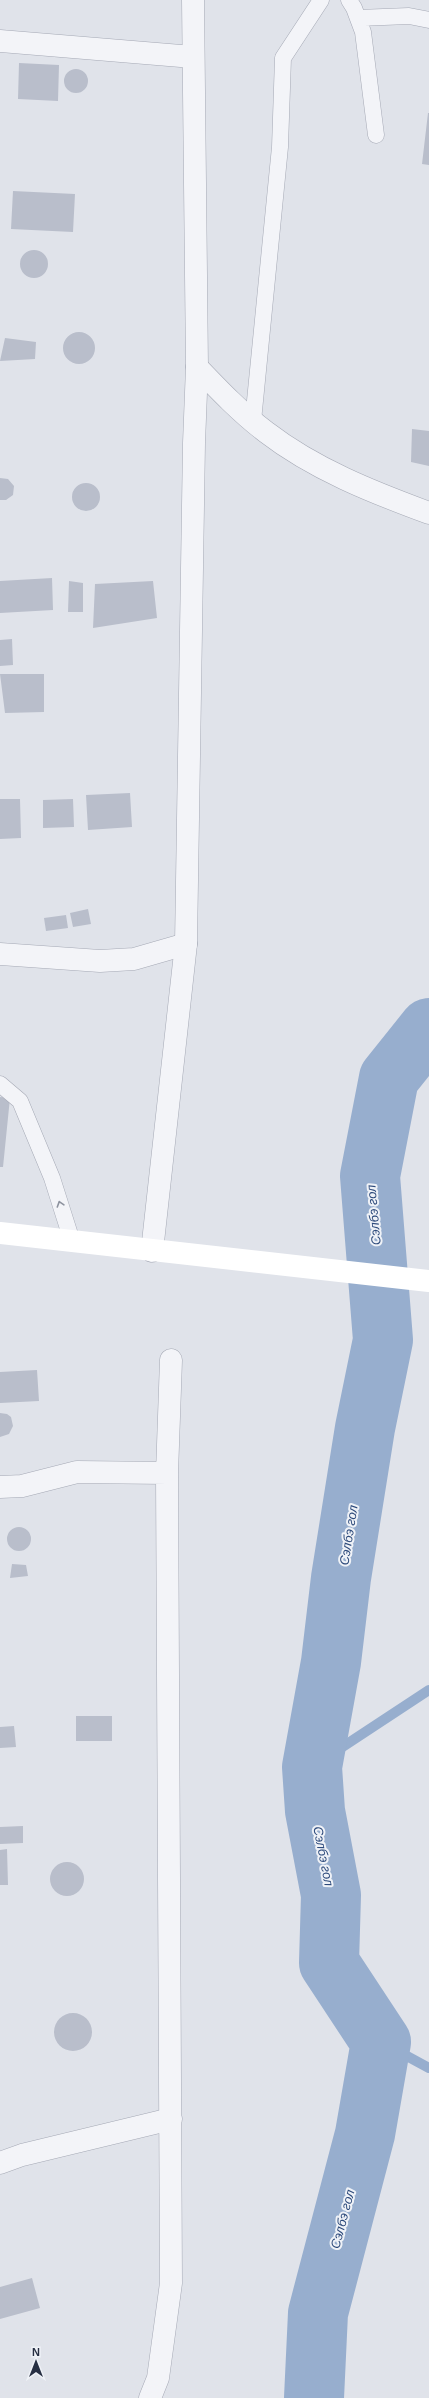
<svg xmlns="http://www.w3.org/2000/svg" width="429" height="2398" font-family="Arial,sans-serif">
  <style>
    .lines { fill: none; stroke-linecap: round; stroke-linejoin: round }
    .stream { stroke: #97aece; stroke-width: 10 }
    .river { stroke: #97aece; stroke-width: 60 }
    .building { fill: #b9becb }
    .service-casing { stroke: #a5a9b5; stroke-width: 17 }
    .minor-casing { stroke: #a5a9b5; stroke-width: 23 }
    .tertiary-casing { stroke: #a5a9b5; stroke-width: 23 }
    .service { stroke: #f3f4f8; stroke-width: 16 }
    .minor { stroke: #f3f4f8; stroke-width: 22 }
    .tertiary { stroke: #f3f4f8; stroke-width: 22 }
    .secondary { stroke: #fff; stroke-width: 22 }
    .oneway { stroke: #8d929e }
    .labels { text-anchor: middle; stroke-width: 4; stroke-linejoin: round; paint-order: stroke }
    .water-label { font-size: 13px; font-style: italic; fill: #2d4a7b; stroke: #eff2f7 }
  </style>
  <rect width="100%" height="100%" fill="#e0e3ea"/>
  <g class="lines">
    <!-- stream -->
    <path class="stream" d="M312,1767L429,1690
      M381,2042L429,2068"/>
    <!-- river -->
    <path class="river" d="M314,2398L318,2313L365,2134L381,2042L329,1963L331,1895L315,1811L312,1767L331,1662L341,1578L365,1428L383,1340L370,1176L389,1078L429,1028"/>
  </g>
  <!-- building -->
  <path class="building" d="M19,63L59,65L58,101L18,99Z
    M64 81a12 12 0 1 1 24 0a12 12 0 1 1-24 0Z
    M428,113H429V165L422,164Z
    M13,191L75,194L73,232L11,229Z
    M20 264a14 14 0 1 1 28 0a14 14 0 1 1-28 0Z
    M63 348a16 16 0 1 1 32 0a16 16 0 1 1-32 0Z
    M5,338L36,342L35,359L0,361Z
    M412,429L429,431V466L411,462Z
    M0,478L8,479L14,486L13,495L6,500H0Z
    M72 497a14 14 0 1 1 28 0a14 14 0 1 1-28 0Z
    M52,578L53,610L0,613V581Z
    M69,581L83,583V612H68Z
    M153,581L157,618L93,628L95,584Z
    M12,639L13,665L0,666V640Z
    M0,674H44V712L5,713Z
    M130,793L132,827L88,830L86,795Z
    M0,799H20L21,838L0,839Z
    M73,799L74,827L43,828V800Z
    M88,909L91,924L73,927L70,913Z
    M66,915L68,928L46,931L44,918Z
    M0,1097L10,1098L3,1167H0Z
    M37,1370L39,1401L0,1403V1372Z
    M0,1413L7,1414L11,1417L13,1426L9,1434L0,1437Z
    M7 1539a12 12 0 1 1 24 0a12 12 0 1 1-24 0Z
    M12,1564L26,1565L28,1576L10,1578Z
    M76,1716H112V1741H76Z
    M14,1726L16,1747L0,1748V1727Z
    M23,1826V1843L0,1844V1827Z
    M7,1849L8,1885H0V1850Z
    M50 1879a17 17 0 1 1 34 0a17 17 0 1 1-34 0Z
    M54 2032a19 19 0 1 1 38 0a19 19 0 1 1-38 0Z
    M32,2278L40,2308L0,2319V2287Z"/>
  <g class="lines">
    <defs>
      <path id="service" d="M349,0L354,8L363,32L376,135
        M358,18L409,16L429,20
        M253,421L280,147L283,58L321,0
        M0,1084L20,1101L52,1178L72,1241"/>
      <path id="minor" d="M0,41L193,57
        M197,367C219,390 241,413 266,432C314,469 372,492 429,513
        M0,954L100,961L134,959L186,944
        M0,1487L22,1486L77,1472L167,1473
        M0,2163L22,2155L171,2119
        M150,2398L158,2378L171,2283L167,1473L171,1360"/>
      <path id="tertiary" d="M152,1251L186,944L194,443L197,367L193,0"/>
    </defs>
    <!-- service casing -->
    <use href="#service" class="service-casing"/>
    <!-- minor casing -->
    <use href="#minor" class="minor-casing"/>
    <!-- tertiary casing -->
    <use href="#tertiary" class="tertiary-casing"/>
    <!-- service -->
    <use href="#service" class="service"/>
    <!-- minor -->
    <use href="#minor" class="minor"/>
    <!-- tertiary -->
    <use href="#tertiary" class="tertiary"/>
    <!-- secondary -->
    <path class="secondary" d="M0,1233L429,1281"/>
  </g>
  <!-- one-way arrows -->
  <defs><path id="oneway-chevron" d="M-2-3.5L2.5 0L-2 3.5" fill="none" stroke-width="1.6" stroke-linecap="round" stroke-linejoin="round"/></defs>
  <use class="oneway" href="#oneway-chevron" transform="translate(60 1204) rotate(-108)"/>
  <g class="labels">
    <!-- water labels -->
    <g class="water-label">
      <text transform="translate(373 1215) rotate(-95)" y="5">Сэлбэ гол</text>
      <text transform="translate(348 1535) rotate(-81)" y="5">Сэлбэ гол</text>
      <text transform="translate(324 1856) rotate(79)" y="5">Сэлбэ гол</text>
      <text transform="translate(342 2219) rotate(-75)" y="5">Сэлбэ гол</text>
    </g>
  </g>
  <!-- north arrow -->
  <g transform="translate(36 2362)" stroke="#eff2f7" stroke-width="3" paint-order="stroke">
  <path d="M0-3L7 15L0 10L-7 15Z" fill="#272f43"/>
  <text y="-6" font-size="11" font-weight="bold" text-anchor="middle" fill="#272f43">N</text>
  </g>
</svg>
